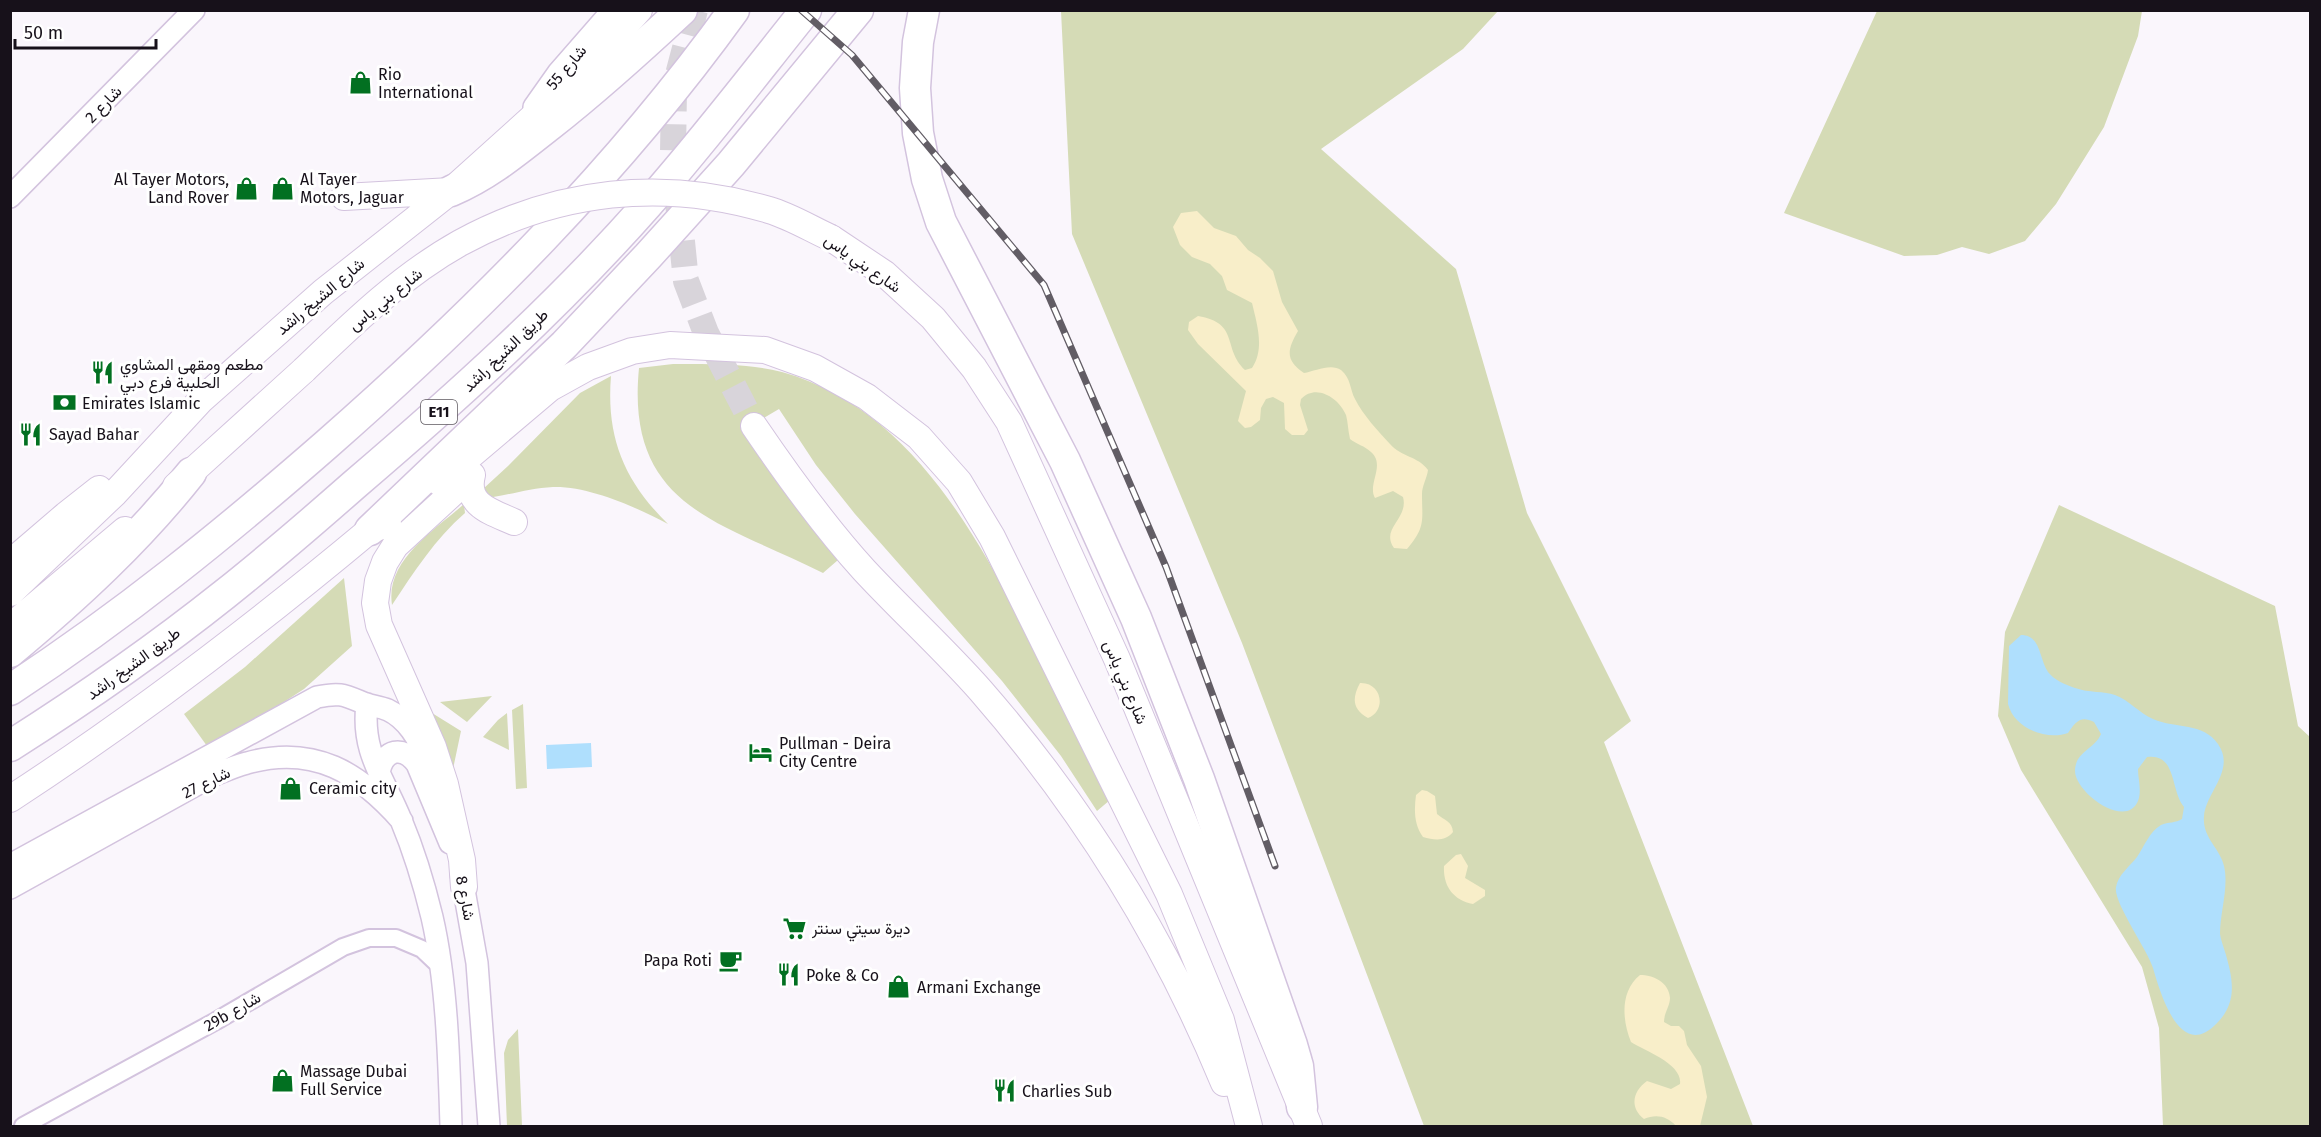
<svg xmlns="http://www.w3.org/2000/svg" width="2321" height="1137" font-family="'Fira Sans',Vazirmatn,sans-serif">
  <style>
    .green { fill: #d5dbb6 }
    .sand { fill: #f8eec9 }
    .water { fill: #afdffd }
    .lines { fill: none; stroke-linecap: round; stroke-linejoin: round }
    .primary-tunnel { stroke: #d8d4da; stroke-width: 26; stroke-dasharray: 26 13; stroke-linecap: butt }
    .minor-casing { stroke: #d3c3de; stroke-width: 20 }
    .tertiary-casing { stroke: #d3c3de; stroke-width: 24 }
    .primary-casing { stroke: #d3c3de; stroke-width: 28 }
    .motorway-casing { stroke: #d3c3de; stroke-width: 33 }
    .minor { stroke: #fff; stroke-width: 16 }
    .tertiary { stroke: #fff; stroke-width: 21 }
    .primary { stroke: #fff; stroke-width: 26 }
    .motorway { stroke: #fff; stroke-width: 30 }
    .rail-casing { stroke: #625d65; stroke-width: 7 }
    .rail { stroke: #fff; stroke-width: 4.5; stroke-dasharray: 14; stroke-linecap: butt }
    .primary-bridge-casing { stroke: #d3c3de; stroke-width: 28; stroke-linecap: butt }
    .primary-bridge { stroke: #fff; stroke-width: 26 }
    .labels { text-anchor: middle; stroke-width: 6; stroke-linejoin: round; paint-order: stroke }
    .shield { fill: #fff; stroke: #5d585f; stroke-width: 1.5 }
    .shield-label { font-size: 15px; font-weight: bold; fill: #17111a }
    .street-label { font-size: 16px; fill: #17111a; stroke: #fff }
    .poi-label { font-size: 16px; fill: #17111a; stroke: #fff; text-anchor: start }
  </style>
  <rect width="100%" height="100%" fill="#faf6fc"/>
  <!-- green -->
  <path class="green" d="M1061,11H1498L1463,49L1321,149L1456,269L1527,513L1631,721L1604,742L1753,1126H1424L1242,643L1072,234Z
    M1877,11H2142L2138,36L2104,127L2056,204L2025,241L1989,254L1962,247L1937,255L1904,256L1784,213Z
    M673,364C709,364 746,363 782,372C914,409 982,544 1039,657C1062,705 1086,752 1110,800L1097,811L1061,756L1002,681L855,514L816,465L779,409L745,429L838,560L823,573C723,522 625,509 639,368Z
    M611,376C606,437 624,481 668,524C636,507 589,486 553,487C532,488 513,494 493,497L487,496L483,489L508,466L580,393Z
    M464,504L465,513C435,539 414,572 392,605C385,560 435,530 464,504Z
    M2059,505L2275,606L2298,726L2310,737V1126H2163L2159,1028L2142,967L2021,770L1998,716L2005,632Z
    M344,578L352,646L304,689L244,728L207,746L184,714L245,667Z
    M492,696L467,722L440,702Z
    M523,704L527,788L516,789L512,710Z
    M432,713L461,731L453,769Z
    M507,713L509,750L483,737L498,720Z
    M518,1029L522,1126H507L504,1053L508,1040Z"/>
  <!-- sand -->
  <path class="sand" d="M1197,211L1214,228L1236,236L1248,250L1260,258L1273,271L1282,302L1298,331C1287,350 1285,360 1304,373C1315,371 1331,363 1341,370C1351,378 1350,390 1355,399C1363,415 1378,431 1390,444C1401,457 1418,456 1428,470C1427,478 1422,486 1422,494C1422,520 1426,527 1407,549L1394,548C1380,528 1409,519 1403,497L1393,491L1375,498C1367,484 1386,465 1371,452C1365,446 1356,444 1350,439C1348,431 1348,422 1346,415C1339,398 1316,383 1301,399L1300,405L1308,430L1304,435H1292L1285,429L1284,403L1273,397L1266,399L1261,408L1260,420L1251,427L1245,428L1238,421L1246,391L1198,344L1188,330L1189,322L1198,316C1240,323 1222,348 1245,370L1252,368C1265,349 1257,324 1252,303L1227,290L1222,276L1210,264L1192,257L1180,245L1173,227L1181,213Z
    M1360,683C1382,682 1387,711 1368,718C1352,709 1352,698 1360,683Z
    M1422,790L1427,791L1435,796L1437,814C1445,821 1452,821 1453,832C1445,842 1434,840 1423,837C1414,825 1414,810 1416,795Z
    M1461,854L1468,866L1465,878L1485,890V896L1473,904C1453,900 1443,886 1444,866L1456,855Z
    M1640,975C1653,975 1669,982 1670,998C1670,1006 1664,1013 1664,1022L1671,1026H1679L1684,1031L1687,1045L1701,1066L1707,1097L1700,1126H1676C1667,1116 1656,1114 1644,1119C1629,1107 1633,1091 1647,1081L1671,1089L1680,1084C1683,1064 1645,1051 1631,1042C1622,1020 1620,991 1640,975Z"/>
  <!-- water -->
  <path class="water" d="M2021,635C2041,635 2039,659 2048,672C2054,680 2066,685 2075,688C2089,693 2104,691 2115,695C2129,700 2139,713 2153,719C2176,729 2203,722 2218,744C2236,770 2206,792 2204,816C2202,838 2220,848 2224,866C2229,887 2220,912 2220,934C2221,941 2224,948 2226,955C2234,983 2237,1005 2214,1026C2179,1059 2160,992 2153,968C2147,949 2113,902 2116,887C2118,875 2130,866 2137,857C2144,847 2149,832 2161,825C2168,822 2176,823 2182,819L2184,807C2170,790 2177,753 2147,757L2138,769C2138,779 2142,791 2138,801C2126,830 2074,792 2075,770C2076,751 2095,749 2101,734L2094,722C2080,715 2075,723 2068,733C2046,741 2014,728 2008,704L2009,646Z
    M591,743L592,767L547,769L546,745Z"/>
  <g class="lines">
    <!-- primary-tunnel -->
    <path class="primary-tunnel" d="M695,10L674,90L673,153L686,281L706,333L754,426"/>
    <defs>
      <path id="minor" d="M23,1126L216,1021L343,947L369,938H396L422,949L442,968"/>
      <path id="tertiary" d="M534,107L558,73L613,10
        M10,197L194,10
        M367,704C361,752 384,778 401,820C414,851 424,884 432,917C447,982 449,1059 451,1126
        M379,772C384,749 403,745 417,764L450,843
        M10,865L317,697C341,692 344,695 366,704C373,706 381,707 388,710C407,719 419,739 425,757
        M461,873L477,963L489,1126
        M10,888L212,776C224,771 235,766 247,763C314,744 360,773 402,821"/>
      <path id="primary" d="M344,197L451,191
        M831,238L885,274L933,318L974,368L1009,422L1117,659L1309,1126
        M754,426C788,476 823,525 864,570C902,611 944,649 981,691C1082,807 1165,940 1224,1083
        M472,475C464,505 492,512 514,522
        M439,482L550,388L588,367L632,351L670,345L765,350L815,368L867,397L919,437L959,482L992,537L1169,894L1221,1020L1249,1126
        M176,486L304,370
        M10,563L66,515L99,489
        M10,593L115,493L201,400L323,292L451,191L574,80L601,53L639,10
        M10,627L125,530
        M10,799C136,717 255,626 370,530L388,524
        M464,887L462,860L445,784L433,747L379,625L375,603L378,581L385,562L395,546L471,476"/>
      <path id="motorway" d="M924,10L918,42L915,88L918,133L927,179L941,222L1065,461L1136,618L1199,779L1292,1045L1298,1066L1302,1107
        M451,191C489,175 518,150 550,125C596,89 639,50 682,10
        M370,530L564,345L648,256L731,164L858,10
        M10,652C76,597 138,540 191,473
        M10,690C124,615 224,534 327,444C475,314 618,171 734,10
        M10,746C84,699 156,649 225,594C269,559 312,522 354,485C457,397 557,307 647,205C702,143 753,76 806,10"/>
    </defs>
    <!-- minor casing -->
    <use href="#minor" class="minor-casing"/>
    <!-- tertiary casing -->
    <use href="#tertiary" class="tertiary-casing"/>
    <!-- primary casing -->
    <use href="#primary" class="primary-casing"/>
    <!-- motorway casing -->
    <use href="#motorway" class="motorway-casing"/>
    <!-- minor -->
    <use href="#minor" class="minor"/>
    <!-- tertiary -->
    <use href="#tertiary" class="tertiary"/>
    <!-- primary -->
    <use href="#primary" class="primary"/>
    <!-- motorway -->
    <use href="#motorway" class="motorway"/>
    <defs>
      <path id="rail" d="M801,10L852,55L1044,285L1166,567L1275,866"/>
    </defs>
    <!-- rail casing -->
    <use href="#rail" class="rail-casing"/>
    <!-- rail -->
    <use href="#rail" class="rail"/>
    <defs>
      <path id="primary-bridge" d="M304,370C352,324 401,276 460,243C557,190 663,178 769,210C790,216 811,229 831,238"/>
    </defs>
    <!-- primary-bridge casing -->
    <use href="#primary-bridge" class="primary-bridge-casing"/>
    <!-- primary-bridge -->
    <use href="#primary-bridge" class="primary-bridge"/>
  </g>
  <!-- icons -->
  <defs>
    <symbol id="shop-bare" viewBox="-9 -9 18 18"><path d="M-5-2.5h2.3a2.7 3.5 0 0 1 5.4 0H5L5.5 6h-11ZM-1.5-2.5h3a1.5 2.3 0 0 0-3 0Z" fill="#027021" stroke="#fff" stroke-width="2.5" paint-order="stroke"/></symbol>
    <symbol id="restaurant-bare" viewBox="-9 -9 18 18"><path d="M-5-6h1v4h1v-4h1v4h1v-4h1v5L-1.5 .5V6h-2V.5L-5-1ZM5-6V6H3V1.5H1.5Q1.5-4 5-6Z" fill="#027021" stroke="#fff" stroke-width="2.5" paint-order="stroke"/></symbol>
    <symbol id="bank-bare" viewBox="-9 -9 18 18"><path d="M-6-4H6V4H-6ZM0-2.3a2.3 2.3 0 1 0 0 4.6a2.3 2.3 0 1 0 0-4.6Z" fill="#027021" stroke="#fff" stroke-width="2.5" paint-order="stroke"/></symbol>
    <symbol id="hotel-bare" viewBox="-9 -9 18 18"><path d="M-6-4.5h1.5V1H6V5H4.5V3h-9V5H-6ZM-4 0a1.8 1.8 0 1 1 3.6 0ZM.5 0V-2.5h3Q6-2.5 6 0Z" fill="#027021" stroke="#fff" stroke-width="2.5" paint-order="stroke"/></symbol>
    <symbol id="supermarket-bare" viewBox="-9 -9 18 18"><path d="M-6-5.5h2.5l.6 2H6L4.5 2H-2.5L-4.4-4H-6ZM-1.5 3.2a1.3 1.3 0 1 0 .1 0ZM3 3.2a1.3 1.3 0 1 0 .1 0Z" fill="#027021" stroke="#fff" stroke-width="2.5" paint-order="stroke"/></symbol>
    <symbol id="cafe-bare" viewBox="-9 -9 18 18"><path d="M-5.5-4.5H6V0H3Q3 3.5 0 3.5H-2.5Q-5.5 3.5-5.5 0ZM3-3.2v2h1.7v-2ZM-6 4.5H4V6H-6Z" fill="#027021" stroke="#fff" stroke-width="2.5" paint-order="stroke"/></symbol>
  </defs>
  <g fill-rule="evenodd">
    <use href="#shop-bare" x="344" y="66" width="33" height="33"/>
    <use href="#shop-bare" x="230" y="172" width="33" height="33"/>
    <use href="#shop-bare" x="266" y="172" width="33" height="33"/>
    <use href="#restaurant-bare" x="86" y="356" width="33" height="33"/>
    <use href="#bank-bare" x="48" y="386" width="33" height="33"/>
    <use href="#restaurant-bare" x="14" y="418" width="33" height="33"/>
    <use href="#hotel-bare" x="744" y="736" width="33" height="33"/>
    <use href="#shop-bare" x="274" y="772" width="33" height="33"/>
    <use href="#supermarket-bare" x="778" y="912" width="33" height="33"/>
    <use href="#cafe-bare" x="714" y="944" width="33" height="33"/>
    <use href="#restaurant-bare" x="772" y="958" width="33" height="33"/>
    <use href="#shop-bare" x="882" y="970" width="33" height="33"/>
    <use href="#shop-bare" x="266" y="1064" width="33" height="33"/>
    <use href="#restaurant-bare" x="988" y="1074" width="33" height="33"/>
  </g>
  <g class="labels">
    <!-- shield labels -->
    <rect class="shield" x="421" y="400" width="36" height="24" rx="4.5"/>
    <g class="shield-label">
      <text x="439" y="417">E11</text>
    </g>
    <!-- street labels -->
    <g class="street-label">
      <text transform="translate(566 67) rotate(-50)" y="6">شارع 55</text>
      <text transform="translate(103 104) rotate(-46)" y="6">شارع 2</text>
      <text transform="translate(863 263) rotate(35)" y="6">شارع بني ياس</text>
      <text transform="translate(320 296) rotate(-40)" y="6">شارع الشيخ راشد</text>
      <text transform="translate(385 299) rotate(-39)" y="6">شارع بني ياس</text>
      <text transform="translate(505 350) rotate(-44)" y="6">طريق الشيخ راشد</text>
      <text transform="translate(133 663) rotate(-36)" y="6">طريق الشيخ راشد</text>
      <text transform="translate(1126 682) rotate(67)" y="6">شارع بني ياس</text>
      <text transform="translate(206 782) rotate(-26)" y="6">شارع 27</text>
      <text transform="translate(466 898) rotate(79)" y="6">شارع 8</text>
      <text transform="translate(232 1011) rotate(-30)" y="6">29b شارع</text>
    </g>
    <!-- poi labels -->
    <g class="poi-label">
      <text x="378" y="80">Rio<tspan x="378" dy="18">International</tspan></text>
      <text x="229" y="185" text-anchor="end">Al Tayer Motors,<tspan x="229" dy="18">Land Rover</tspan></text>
      <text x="300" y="185">Al Tayer<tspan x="300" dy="18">Motors, Jaguar</tspan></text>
      <text x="120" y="370">مطعم ومقهى المشاوي<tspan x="120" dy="18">الحلبية فرع دبي</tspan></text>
      <text x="82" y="409">Emirates Islamic</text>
      <text x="49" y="440">Sayad Bahar</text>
      <text x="779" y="749">Pullman - Deira<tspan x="779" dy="18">City Centre</tspan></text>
      <text x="309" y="794">Ceramic city</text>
      <text x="812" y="934">ديرة سيتي سنتر</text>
      <text x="712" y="966" text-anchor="end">Papa Roti</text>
      <text x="806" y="981">Poke &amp; Co</text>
      <text x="917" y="993">Armani Exchange</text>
      <text x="300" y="1077">Massage Dubai<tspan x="300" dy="18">Full Service</tspan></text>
      <text x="1022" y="1097">Charlies Sub</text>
    </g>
  </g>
  <!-- border -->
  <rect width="2321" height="1137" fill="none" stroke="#17111a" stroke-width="24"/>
  <!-- scale -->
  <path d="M15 39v9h141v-9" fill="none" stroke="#17111a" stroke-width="3"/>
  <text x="24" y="39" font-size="18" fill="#17111a" stroke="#ffffff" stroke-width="4.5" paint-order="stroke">50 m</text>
</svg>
